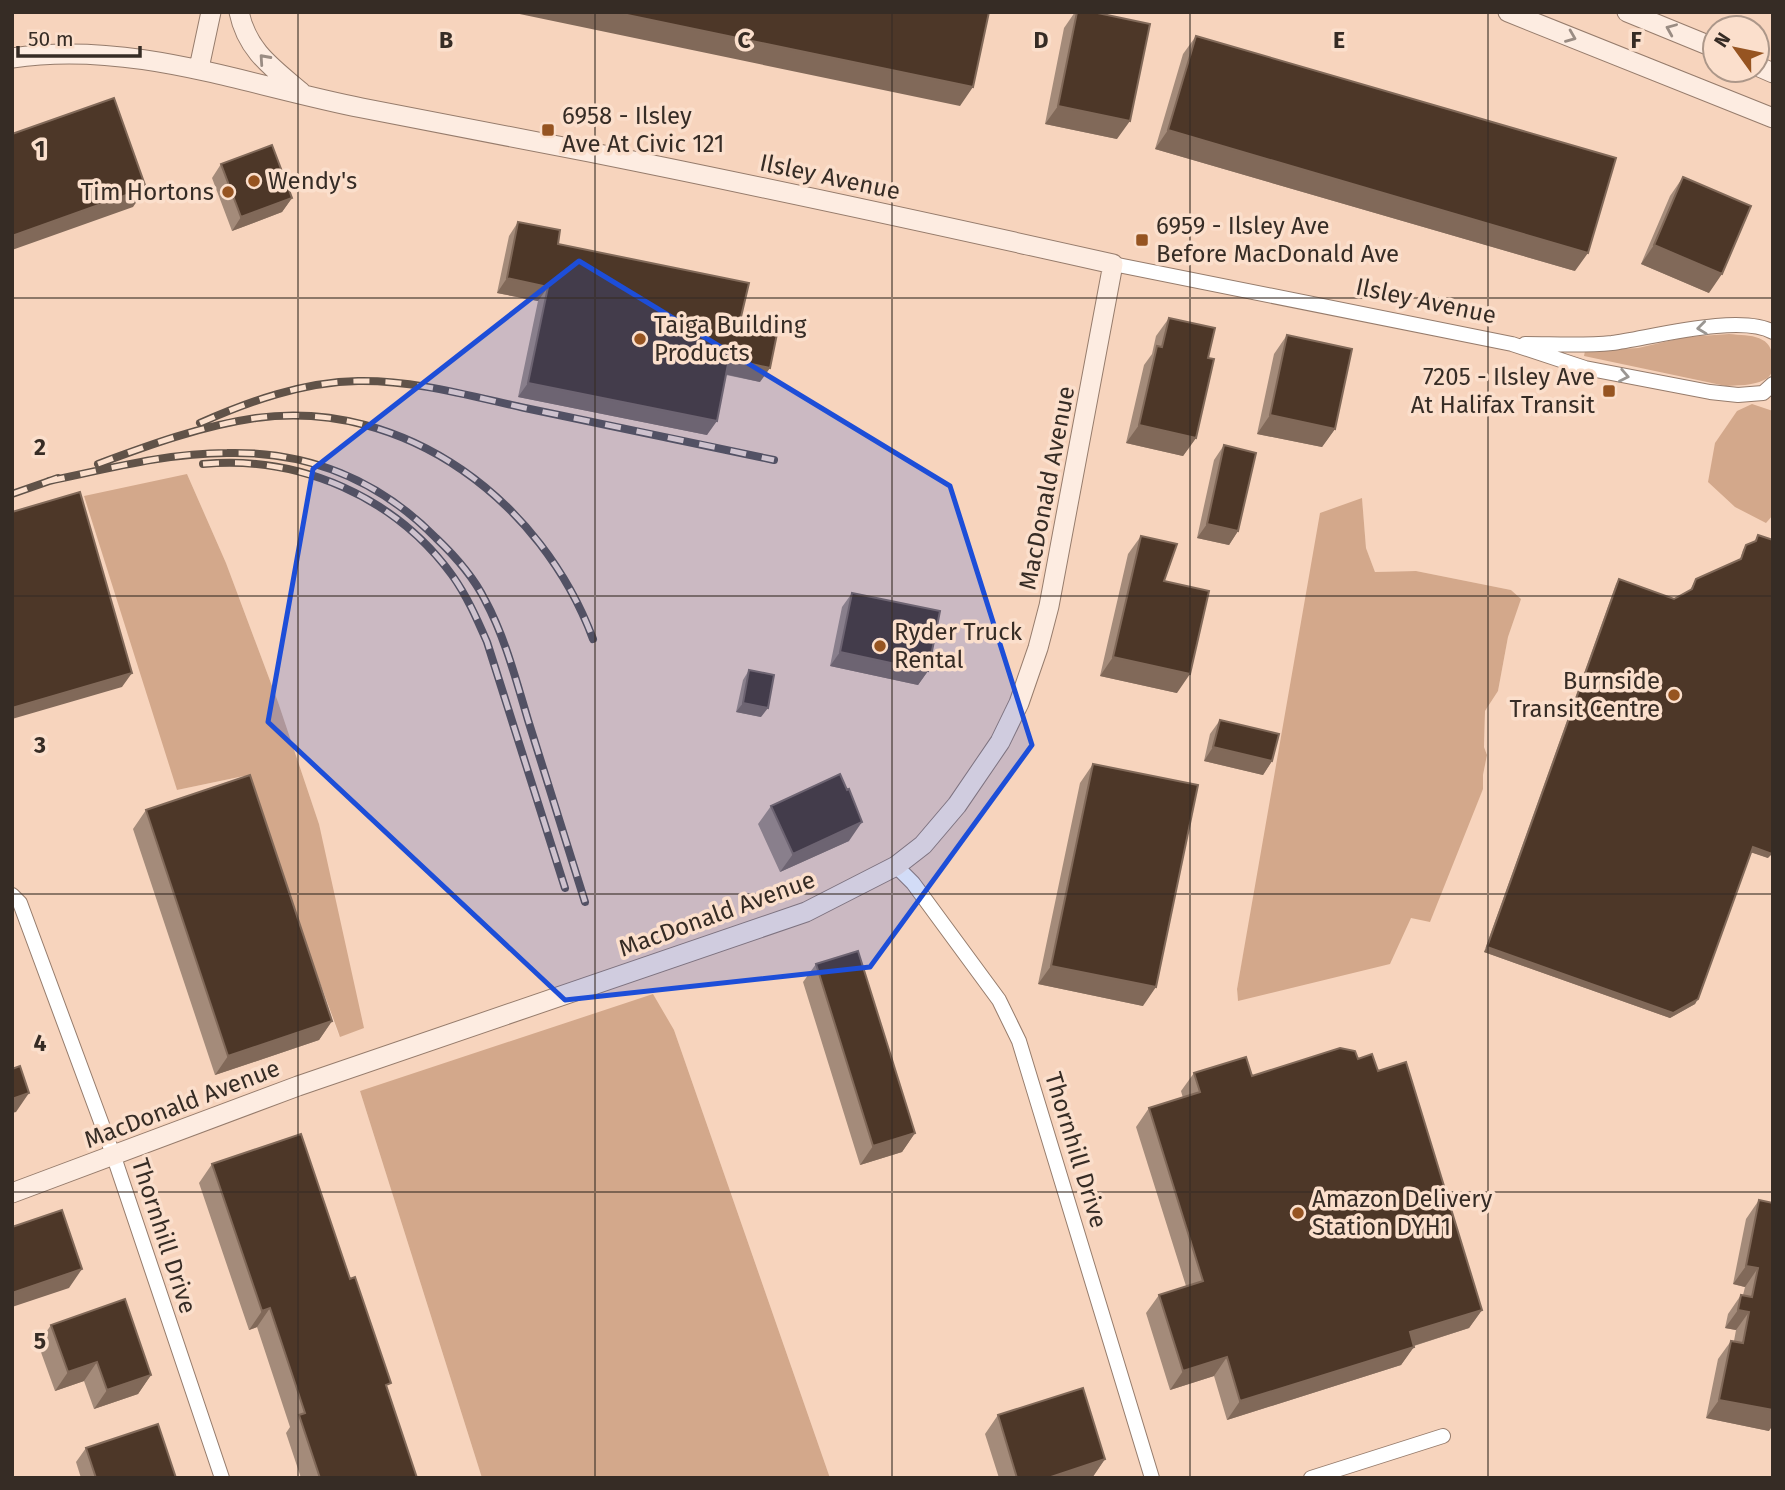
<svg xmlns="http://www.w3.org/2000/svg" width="1785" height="1490" font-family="'Fira Sans',sans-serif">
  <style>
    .built { fill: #f7d4bd; fill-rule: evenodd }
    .green { fill: #d3a88b }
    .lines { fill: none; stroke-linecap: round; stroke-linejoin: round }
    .street-casing { stroke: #967c6c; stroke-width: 16 }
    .secondary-casing { stroke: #967c6c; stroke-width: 21 }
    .street { stroke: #fff; stroke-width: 14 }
    .secondary { stroke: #fdece1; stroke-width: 19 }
    .rail-casing { stroke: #605248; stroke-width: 8 }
    .rail { stroke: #fbdfcc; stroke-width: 5; stroke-dasharray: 16; stroke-linecap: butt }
    .wall { fill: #a48b7a }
    .shaded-wall { fill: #816959 }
    .building { fill: #4d3728; stroke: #816959; stroke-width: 2 }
    .oneway { stroke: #9a8c83 }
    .oneway2 { stroke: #9a9692 }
    .marked { fill: #1d4ed8; fill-opacity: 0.2; stroke: #1d4ed8; stroke-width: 5; stroke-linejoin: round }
    .grid { fill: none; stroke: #362c25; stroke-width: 2; stroke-opacity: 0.55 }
    .poi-dot { fill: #965421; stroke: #fbdfcc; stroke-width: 2.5 }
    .labels { text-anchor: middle; stroke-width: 7; stroke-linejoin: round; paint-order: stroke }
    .poi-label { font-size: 24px; fill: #362c25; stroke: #fbdfcc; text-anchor: start }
    .street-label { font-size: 24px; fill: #362c25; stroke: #fbdfcc }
    .grid-label { font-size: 23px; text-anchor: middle; font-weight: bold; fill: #362c25; stroke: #fbdfcc; stroke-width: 7; stroke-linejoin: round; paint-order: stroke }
  </style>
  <rect width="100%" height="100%" fill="#fbdfcc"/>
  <!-- built -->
  <path class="built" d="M12,12H1773V1478H830L674,1030L360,1091L482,1478H12ZM1715,28H1757V70H1715ZM187,474L226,563L278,702L319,824L339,1036L244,776L177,790ZM1362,499L1366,548L1375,572L1416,571L1511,590L1520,599L1508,637L1498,691L1485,711L1484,747L1487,755L1483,775V789L1411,918L1238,1001L1237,989L1273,793Z"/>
  <!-- green -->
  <path class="green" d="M1729,334C1751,336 1773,334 1773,362C1773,370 1772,376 1764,380C1752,386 1738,385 1726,386L1584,356L1585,351L1638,348L1686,337Z
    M1752,404L1773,411V515L1766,523L1735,507L1708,482L1715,443L1737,411Z
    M187,474L226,563L278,702L319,824L364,1028L340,1037L244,776L177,790L84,496Z
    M1362,498L1366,548L1375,572L1416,571L1511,590L1521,599L1508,637L1498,691L1485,711L1484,747L1487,755L1483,775V789L1430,922L1411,918L1390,964L1238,1001L1237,989L1320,513Z
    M653,994L674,1030L830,1478H482L360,1091Z"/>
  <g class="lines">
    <defs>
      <path id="street" d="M1113,264L1512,344L1585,368L1710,392L1738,395L1763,393L1773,384
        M1525,344C1553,344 1583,346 1612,343C1650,338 1740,313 1773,332
        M896,866L913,883L999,1000L1019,1041L1152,1478
        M12,895L20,903L114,1157L222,1478
        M1311,1478L1443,1436"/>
      <path id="secondary" d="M239,12C247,51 273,68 301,92
        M1508,12L1773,118
        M1627,12L1715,48
        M12,58C132,40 246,85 362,108C437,123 513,137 589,152C764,187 939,225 1113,264L1049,606L1038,648L1019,703L1000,742L957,805L923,845L896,866L806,912L298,1086L12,1193
        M1757,66L1773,73
        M199,68L211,12"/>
    </defs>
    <!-- street casing -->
    <use href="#street" class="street-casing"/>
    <!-- secondary casing -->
    <use href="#secondary" class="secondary-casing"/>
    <!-- street -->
    <use href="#street" class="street"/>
    <!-- secondary -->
    <use href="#secondary" class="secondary"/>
    <defs>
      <path id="rail" d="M200,423C250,401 303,382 358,381C414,380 470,396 525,408C608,425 691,442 774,460
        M98,464C149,445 201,426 256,418C406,398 542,502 593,639
        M203,464C300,455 395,497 452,575C467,596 477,619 487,642L565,888
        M49,481C107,469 167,453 227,453C308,451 379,480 436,538C455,556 473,576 485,600C505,637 516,680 528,720C547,780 566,841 585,902
        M12,494L58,478"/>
    </defs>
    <!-- rail casing -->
    <use href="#rail" class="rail-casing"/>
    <!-- rail -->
    <use href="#rail" class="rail"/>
  </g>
  <!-- wall -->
  <path class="wall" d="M1075,12H1093L1117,139L1045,124L1064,28Z
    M1196,36L1575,271L1155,149L1183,54Z
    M221,164L292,198L282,212L232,231L212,178Z
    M1683,177L1709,293L1641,264L1670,196Z
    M518,222L558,244L740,321L760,382L726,375L707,435L518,397L538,301L497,293L509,236Z
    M1169,318L1208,358L1196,438L1183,456L1126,443L1144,365L1152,354L1156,336Z
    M1287,335L1335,429L1322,447L1257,434L1274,354Z
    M1224,445L1238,531L1229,545L1197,538L1214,460Z
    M1758,535L1768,858L1751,852L1695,1004L1670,1018L1484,952L1616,584L1619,579L1674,599L1690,590L1696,579L1740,560L1743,550L1746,545L1754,542Z
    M1141,536L1164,581L1177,693L1100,676L1128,554Z
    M852,593L928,671L918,685L830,666L842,607Z
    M749,670L761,717L736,712L743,680Z
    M1220,720L1272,761L1263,775L1204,761L1210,734Z
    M1093,764L1143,1006L1038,984L1080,783Z
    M847,790L849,841L780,872L758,824L771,806Z
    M146,810L332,1021L319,1040L215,1075L133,829Z
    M816,964L915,1133L902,1152L860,1165L803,982Z
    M1358,1059L1378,1071L1482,1310L1469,1328L1414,1346L1401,1365L1227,1420L1214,1376L1170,1390L1146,1313L1159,1295L1186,1286L1136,1127L1149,1108L1183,1098L1181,1091L1194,1073L1252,1076Z
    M212,1164L387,1389L417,1478H301L286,1433L290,1427L257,1327L249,1330L199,1183Z
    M1759,1200L1769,1431L1706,1418L1718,1359L1731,1341H1734L1736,1330L1725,1328L1728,1314L1741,1295H1743L1745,1287L1733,1284L1746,1219Z
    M51,1325L151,1375L138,1394L94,1409L84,1381L55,1391L38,1344Z
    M998,1415L1105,1459L1092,1478H999L985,1434Z
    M86,1448L176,1478H81L76,1462Z"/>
  <!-- shaded-wall -->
  <path class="shaded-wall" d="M510,12H613L973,87L960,106Z
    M1058,106L1130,121L1117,139L1045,124Z
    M1168,130L1588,253L1575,271L1155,149Z
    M146,188L133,207L12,250V236Z
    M292,198L282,212L232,231L241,217Z
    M1654,245L1722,274L1709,293L1641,264Z
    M507,278L548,287L538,301L497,293Z
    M729,359L770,368L760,382L720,373Z
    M528,383L717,421L707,435L518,397Z
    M1270,415L1335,429L1322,447L1257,434Z
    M1139,425L1196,438L1183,456L1126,443Z
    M1207,524L1238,531L1229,545L1197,538Z
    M840,652L928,671L918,685L830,666Z
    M1113,657L1190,674L1177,693L1100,676Z
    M132,673L122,687L12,719V708Z
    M743,703L768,708L761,717L736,712Z
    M1213,747L1272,761L1263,775L1204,761Z
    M862,822L849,841L780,872L793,854Z
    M1753,847L1772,854L1768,858L1750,852Z
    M1487,947L1698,999L1695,1004L1670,1018L1484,952Z
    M1051,966L1156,987L1143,1006L1038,984Z
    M332,1021L319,1040L215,1075L228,1056Z
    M29,1093L16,1112L12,1113V1099Z
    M915,1133L902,1152L860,1165L873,1146Z
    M1746,1266L1758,1268L1745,1287L1733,1284Z
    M82,1269L69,1288L12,1307V1293Z
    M270,1308L257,1327L249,1330L262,1311Z
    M1482,1310L1469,1328L1397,1351L1410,1332Z
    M1738,1310L1749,1312L1736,1330L1725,1328Z
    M1414,1347L1401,1365L1227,1420L1240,1401Z
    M1227,1357L1214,1376L1170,1390L1183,1371Z
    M97,1362L84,1381L55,1391L68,1372Z
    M151,1375L138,1394L94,1409L107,1390Z
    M1719,1400L1773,1410V1425L1769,1431L1706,1418Z
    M1105,1459L1092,1478H1048Z"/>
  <!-- building -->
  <path class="building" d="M613,12H989L973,87Z
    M1077,12H1093L1150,24L1130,121L1058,106Z
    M1196,36L1616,158L1588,253L1168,130Z
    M114,98L146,188L12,236V134Z
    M272,145L292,198L241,217L221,164Z
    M1683,177L1751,206L1722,274L1654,245Z
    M518,222L560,230L558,244L749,283L740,321L778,329L770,368L729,359L717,421L528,383L548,287L507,278Z
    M1169,318L1215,328L1208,358L1214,359L1196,438L1139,425L1157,346L1162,347Z
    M1287,335L1352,349L1335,429L1270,415Z
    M1224,445L1256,453L1238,531L1207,524Z
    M80,492L132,673L12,708V512Z
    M1758,535L1773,540V850L1772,854L1753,847L1698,999L1673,1013L1487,947L1619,579L1674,599L1692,589L1696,579L1741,559L1746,545L1756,541Z
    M1141,536L1177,544L1164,581L1209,591L1190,674L1113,657Z
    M852,593L940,611L928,671L840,652Z
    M749,670L774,675L768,708L743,703Z
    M1220,720L1279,734L1272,761L1213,747Z
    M1093,764L1198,785L1156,987L1051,966Z
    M840,774L847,790L849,789L862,822L793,854L771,806Z
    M250,775L332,1021L228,1056L146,810Z
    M858,951L915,1133L873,1146L816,964Z
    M1340,1048L1355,1051L1358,1059L1372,1054L1378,1071L1406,1062L1482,1310L1410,1332L1414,1347L1240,1401L1227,1357L1183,1371L1159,1295L1203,1281L1149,1108L1200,1092L1194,1073L1246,1057L1252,1076Z
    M20,1066L29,1093L12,1099V1069Z
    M301,1134L350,1279L355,1277L391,1383L386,1385L417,1478H320L299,1415L305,1413L270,1308L262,1311L212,1164Z
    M1759,1200L1773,1203V1410L1719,1400L1731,1341L1743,1343L1749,1312L1738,1310L1741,1295L1752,1297L1758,1268L1746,1266Z
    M62,1210L82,1269L12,1293V1227Z
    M125,1299L151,1375L107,1390L97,1362L68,1372L51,1325Z
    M1083,1388L1105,1459L1048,1478H1017L998,1415Z
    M158,1424L176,1478H96L86,1448Z"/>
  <!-- one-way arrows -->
  <defs><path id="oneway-chevron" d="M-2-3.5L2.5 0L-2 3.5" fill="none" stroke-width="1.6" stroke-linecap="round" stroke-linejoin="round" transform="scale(1.75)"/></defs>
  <g class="oneway">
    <use href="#oneway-chevron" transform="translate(1671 29) rotate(-157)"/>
    <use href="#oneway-chevron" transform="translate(1571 37) rotate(22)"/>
    <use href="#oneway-chevron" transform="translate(264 59) rotate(-132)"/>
  </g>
  <g class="oneway2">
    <use href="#oneway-chevron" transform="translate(1702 328) rotate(173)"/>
    <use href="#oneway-chevron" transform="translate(1624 376) rotate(11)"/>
  </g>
  <!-- marked area -->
  <path class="marked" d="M579,261L950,486L1032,745L870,967L565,1000L268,722L313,469Z"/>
  <!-- grid -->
  <path class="grid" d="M298,12V1478M595,12V1478M892,12V1478M1190,12V1478M1488,12V1478M12,298H1773M12,596H1773M12,894H1773M12,1192H1773"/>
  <!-- markers -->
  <g class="poi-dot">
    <rect x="541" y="123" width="14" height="14" rx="3.5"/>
    <circle cx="254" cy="181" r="7"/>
    <circle cx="228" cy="192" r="7"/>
    <rect x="1135" y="233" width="14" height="14" rx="3.5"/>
    <circle cx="640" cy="339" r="7"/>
    <rect x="1602" y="384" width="14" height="14" rx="3.5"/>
    <circle cx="880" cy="646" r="7"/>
    <circle cx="1674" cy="695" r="7"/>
    <circle cx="1298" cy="1213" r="7"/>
  </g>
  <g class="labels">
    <!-- poi labels -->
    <g class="poi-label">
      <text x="562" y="124">6958 - Ilsley<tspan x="562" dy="28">Ave At Civic 121</tspan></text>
      <text x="268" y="189">Wendy's</text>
      <text x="214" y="200" text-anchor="end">Tim Hortons</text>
      <text x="1156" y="234">6959 - Ilsley Ave<tspan x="1156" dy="28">Before MacDonald Ave</tspan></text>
      <text x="654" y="333">Taiga Building<tspan x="654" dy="28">Products</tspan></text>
      <text x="1595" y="385" text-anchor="end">7205 - Ilsley Ave<tspan x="1595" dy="28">At Halifax Transit</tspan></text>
      <text x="894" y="640">Ryder Truck<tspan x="894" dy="28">Rental</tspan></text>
      <text x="1660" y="689" text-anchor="end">Burnside<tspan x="1660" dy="28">Transit Centre</tspan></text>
      <text x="1312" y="1207">Amazon Delivery<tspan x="1312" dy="28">Station DYH1</tspan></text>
    </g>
    <!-- street labels -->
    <g class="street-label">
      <text transform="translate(830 177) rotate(12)" y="8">Ilsley Avenue</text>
      <text transform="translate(1426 301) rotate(12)" y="8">Ilsley Avenue</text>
      <text transform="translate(1047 488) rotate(-79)" y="8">MacDonald Avenue</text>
      <text transform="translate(717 914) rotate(-20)" y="8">MacDonald Avenue</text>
      <text transform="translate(182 1104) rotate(-21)" y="8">MacDonald Avenue</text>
      <text transform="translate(1076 1150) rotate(73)" y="8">Thornhill Drive</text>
      <text transform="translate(164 1236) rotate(72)" y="8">Thornhill Drive</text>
    </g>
  </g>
  <g class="grid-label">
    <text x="446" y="48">B</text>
    <text x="744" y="48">C</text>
    <text x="1041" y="48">D</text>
    <text x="1339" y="48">E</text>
    <text x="1636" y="48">F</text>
    <text x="40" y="157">1</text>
    <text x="40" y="455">2</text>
    <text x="40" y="753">3</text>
    <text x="40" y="1051">4</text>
    <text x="40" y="1349">5</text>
  </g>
  <!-- border -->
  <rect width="1785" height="1490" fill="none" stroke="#362c25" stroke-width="28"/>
  <!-- north arrow -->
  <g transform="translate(1736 49) rotate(303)"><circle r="33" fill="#fbdfcc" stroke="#ac9789" stroke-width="2"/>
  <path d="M0-5L12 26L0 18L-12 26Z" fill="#965421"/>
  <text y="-10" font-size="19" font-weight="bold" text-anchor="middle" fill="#362c25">N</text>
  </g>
  <!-- scale -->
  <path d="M18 46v10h122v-10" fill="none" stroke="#362c25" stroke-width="3.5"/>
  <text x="28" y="46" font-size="21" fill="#362c25" stroke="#fbdfcc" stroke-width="5" paint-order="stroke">50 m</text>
</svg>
